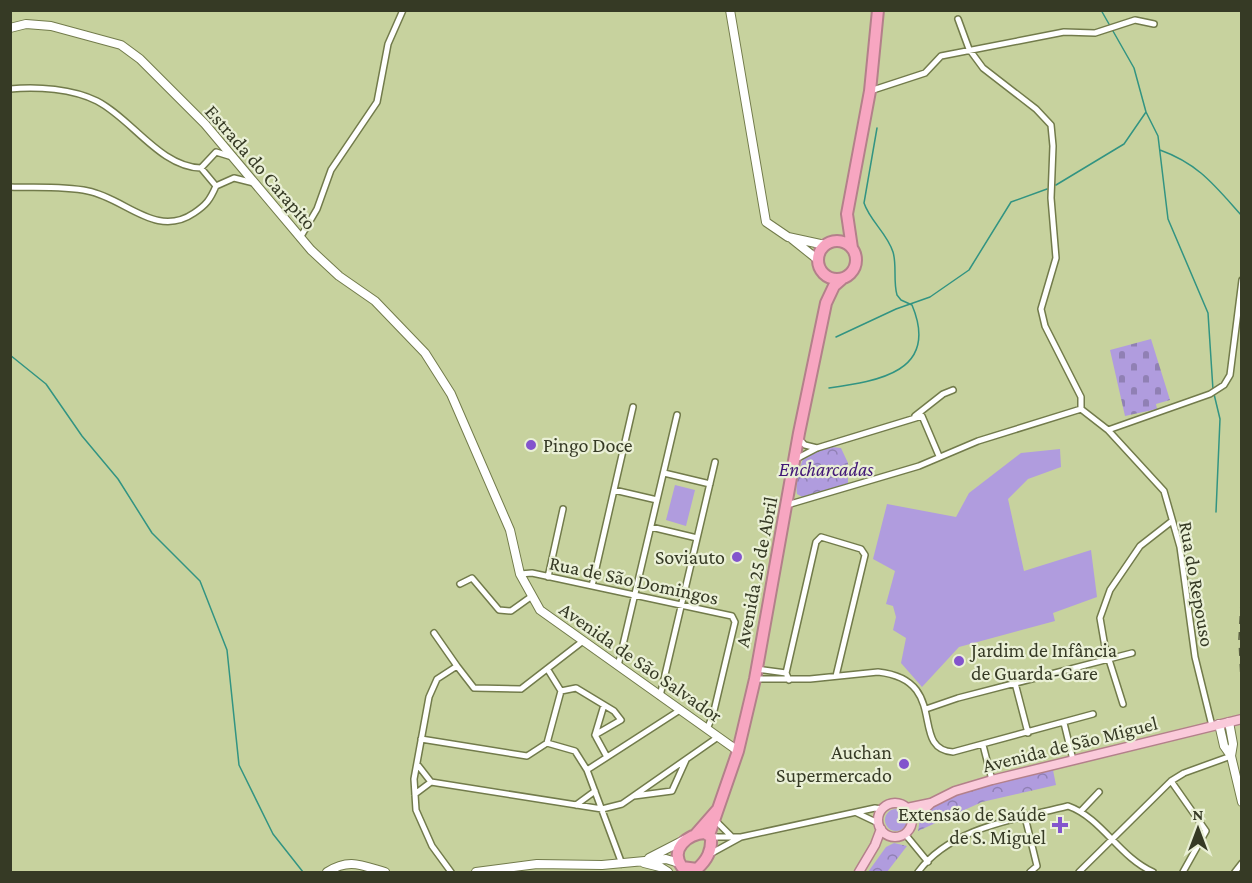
<svg xmlns="http://www.w3.org/2000/svg" width="1252" height="883" font-family="'Crimson Pro',serif">
  <style>
    .grass { fill: #b09cde }
    .forest { fill: url(#forest-crowns) }
    .cemetery { fill: url(#cemetery-stones) }
    .lines { fill: none; stroke-linecap: round; stroke-linejoin: round }
    .stream { stroke: #329482; stroke-width: 1.5 }
    .street-casing { stroke: #727b4b; stroke-width: 8 }
    .secondary-casing { stroke: #727b4b; stroke-width: 10 }
    .primary-casing { stroke: #b3808a; stroke-width: 11 }
    .highway-casing { stroke: #b3808a; stroke-width: 14 }
    .street { stroke: #fff; stroke-width: 5 }
    .secondary { stroke: #fff; stroke-width: 8 }
    .primary { stroke: #facada; stroke-width: 8 }
    .highway { stroke: #f7a6c1; stroke-width: 10 }
    .rail { stroke: #585d41; stroke-width: 1.5; stroke-dasharray: 8 8; stroke-linecap: butt }
    .poi-dot { fill: #8354cd; stroke: #eaf0d6; stroke-width: 2 }
    .labels { text-anchor: middle; stroke-width: 4.5; stroke-linejoin: round; paint-order: stroke }
    .street-label { font-size: 20px; fill: #363a25; stroke: #eaf0d6 }
    .poi-label { font-size: 20px; fill: #363a25; stroke: #eaf0d6; text-anchor: end }
    .park-label { font-size: 20px; font-style: italic; fill: #421877; stroke: #eaf0d6 }
  </style>
  <defs>
    <pattern id="forest-crowns" width="20" height="18" patternUnits="userSpaceOnUse" patternTransform="scale(1.5)"><rect width="20" height="18" fill="#b09cde"/><path d="M2 6a3 3 0 1 1 6 0M12 15a3 3 0 1 1 6 0" fill="none" stroke="#9080b4"/></pattern>
    <pattern id="cemetery-stones" width="16" height="16" patternUnits="userSpaceOnUse" patternTransform="scale(1.5)"><rect width="16" height="16" fill="#b09cde"/><path d="M2 7V4a2 2 0 0 1 4 0v3zM10 15v-3a2 2 0 0 1 4 0v3z" fill="#9080b4"/></pattern>
  </defs>
  <rect width="100%" height="100%" fill="#c7d29e"/>
  <!-- grass -->
  <path class="grass" d="M1060,449L1061,467L1028,479L1008,499L1024,571L1091,550L1097,597L1053,613L1055,621L959,647L922,687L901,663L906,638L893,630L896,617L893,606L886,604L895,571L873,559L887,504L956,517L969,493L1021,453Z
    M675,485L695,490L686,526L666,520Z
    M885 820a11 11 0 1 1 22 0a11 11 0 1 1-22 0Z"/>
  <!-- forest -->
  <path class="forest" d="M822,446L841,448L848,463V487L806,499L797,494C795,481 800,466 805,454Z
    M1053,770L1056,785L982,802L918,831C919,827 919,821 921,818C939,787 1020,777 1053,770Z
    M894,843L907,846L887,872H868L886,847Z"/>
  <!-- cemetery -->
  <path class="cemetery" d="M1151,339L1170,400L1156,404L1157,409L1125,416L1110,350Z"/>
  <g class="lines">
    <!-- stream -->
    <path class="stream" d="M1146,112L1158,136L1168,219L1208,313L1213,390
      M1160,150C1199,164 1215,186 1242,216
      M1056,185L1124,144L1146,112L1134,68L1101,10
      M836,337L896,309L930,297L969,270L1011,202L1047,189
      M10,355L46,384L82,436L118,479L152,533L200,581L227,650L239,765L273,834L303,872
      M829,388C878,381 940,372 912,305L901,300L897,295C893,281 897,265 893,252C887,233 870,221 864,203L877,128
      M1214,394L1220,419L1216,512"/>
    <defs>
      <path id="street" d="M958,19L969,49L983,68L1036,109L1051,125L1053,146L1051,198L1056,258L1041,309L1045,326L1081,397V409
        M10,89C37,86 73,89 97,101C132,119 160,167 201,168L216,186C210,200 206,205 194,213C156,239 125,198 88,191C63,186 36,188 10,187
        M870,91L925,73L941,56L1064,32L1095,33L1135,20L1154,24
        M201,168L216,152L229,156
        M216,186L234,178L254,183
        M300,238L317,209L331,170L377,102L388,44L403,10
        M1081,409L1108,430L1164,491L1180,547L1195,657L1212,726
        M915,416L943,394L953,390
        M1108,430L1210,394L1224,385L1230,375L1242,280
        M798,438L805,445L817,448
        M796,459L817,448L922,416L939,456
        M664,473L710,484
        M614,490L657,500
        M787,505L919,466L978,441L1081,409
        M651,527L697,538
        M520,574L532,573L732,616L735,622L713,715L707,729
        M548,577L563,509
        M460,584L472,578L499,610L511,611L532,596
        M592,586L633,407
        M434,633L457,666
        M618,666L677,415
        M756,669L786,673
        M755,679H810L878,672C951,680 908,749 953,752L1093,714
        M789,680L786,673L816,542L821,537L861,549L865,555L836,676
        M1015,683L1028,733
        M561,691L576,688L614,711L621,720L595,735L607,757
        M660,696L715,462
        M1123,704L1105,647L1100,618L1110,590L1140,546L1172,521
        M926,709L958,698L1132,653
        M1064,723L1073,760
        M595,735L604,705
        M421,739L527,756L547,743L561,691L548,670
        M547,743L575,751L587,770L622,864
        M983,745L992,780
        M417,764L431,782
        M587,770L680,710
        M1171,781L1206,831L1183,872
        M431,782L602,809L622,804L718,737
        M415,794L431,782
        M634,796L672,791L686,760
        M576,805L595,791
        M1081,811L1099,792
        M857,813L878,823
        M1025,817L1037,866L1030,872
        M716,821L731,836
        M905,834L928,862
        M711,837H741L875,808L881,809
        M710,854L741,837
        M451,872L432,846L416,810L414,779L429,697L437,679L457,666L474,688L521,689L583,641
        M918,872C951,827 1017,819 1068,806C1102,818 1119,857 1153,872
        M1079,872L1171,781L1184,773L1231,756
        M1235,872L1242,863"/>
      <path id="secondary" d="M730,10L766,222L788,237L825,245
        M10,28L26,24L51,26L121,45L140,59L205,124L311,250L339,276L375,301L425,353L451,394L510,530L520,574L540,610L738,751
        M792,239L817,259
        M1229,722L1233,744L1231,756
        M1219,724L1224,746L1231,756L1242,802
        M649,858L684,840
        M644,863L660,867L668,872
        M327,872C349,858 361,865 385,872
        M476,872L537,864L602,865L666,859L679,863"/>
      <path id="primary" d="M878 820a17 17 0 1 1 34 0a17 17 0 1 1-34 0Z
        M907,808L931,803L955,791L992,780L1242,719
        M912,821L931,803
        M859,872L875,845L881,829"/>
      <path id="highway" d="M818 260a19 19 0 1 1 38 0a19 19 0 1 1-38 0Z
        M852,248L847,214L870,91L878,10
        M705,833L711,837C712,851 707,860 697,869L682,867C669,849 688,834 705,833Z
        M696,834L717,810
        M709,835L738,751L755,679L799,433L826,303L834,286L842,279"/>
    </defs>
    <!-- street casing -->
    <use href="#street" class="street-casing"/>
    <!-- secondary casing -->
    <use href="#secondary" class="secondary-casing"/>
    <!-- primary casing -->
    <use href="#primary" class="primary-casing"/>
    <!-- highway casing -->
    <use href="#highway" class="highway-casing"/>
    <!-- street -->
    <use href="#street" class="street"/>
    <!-- secondary -->
    <use href="#secondary" class="secondary"/>
    <!-- primary -->
    <use href="#primary" class="primary"/>
    <!-- highway -->
    <use href="#highway" class="highway"/>
    <!-- rail -->
    <path class="rail" d="M1242,584L1239,639L1242,700"/>
  </g>
  <!-- markers -->
  <g class="poi-dot">
    <circle cx="531" cy="445" r="6"/>
    <circle cx="737" cy="557" r="6"/>
    <circle cx="959" cy="661" r="6"/>
    <circle cx="904" cy="764" r="6"/>
    <path d="M1057 816h6v6h6v6h-6v6h-6v-6h-6v-6h6z"/>
  </g>
  <g class="labels">
    <!-- street labels -->
    <g class="street-label">
      <text transform="translate(261 167) rotate(49)" y="7">Estrada do Carapito</text>
      <text transform="translate(756 572) rotate(-79)" y="7">Avenida 25 de Abril</text>
      <text transform="translate(634 580) rotate(12)" y="7">Rua de São Domingos</text>
      <text transform="translate(1197 584) rotate(80)" y="7">Rua do Repouso</text>
      <text transform="translate(641 662) rotate(35)" y="7">Avenida de São Salvador</text>
      <text transform="translate(1070 744) rotate(-14)" y="7">Avenida de São Miguel</text>
    </g>
    <!-- poi labels -->
    <g class="poi-label">
      <text x="543" y="452" text-anchor="start">Pingo Doce</text>
      <text x="725" y="564">Soviauto</text>
      <text x="971" y="657" text-anchor="start">Jardim de Infância<tspan x="971" dy="23">de Guarda-Gare</tspan></text>
      <text x="892" y="759">Auchan<tspan x="892" dy="23">Supermercado</tspan></text>
      <text x="1046" y="821">Extensão de Saúde<tspan x="1046" dy="23">de S. Miguel</tspan></text>
    </g>
    <!-- park labels -->
    <g class="park-label">
      <text x="826" y="476">Encharcadas</text>
    </g>
  </g>
  <!-- border -->
  <rect width="1252" height="883" fill="none" stroke="#363a25" stroke-width="24"/>
  <!-- north arrow -->
  <g transform="translate(1198 829)" stroke="#eaf0d6" stroke-width="4.5" paint-order="stroke">
  <path d="M0-4.5L10 22L0 15L-10 22Z" fill="#363a25"/>
  <text y="-9" font-size="16" font-weight="bold" text-anchor="middle" fill="#363a25">N</text>
  </g>
</svg>
